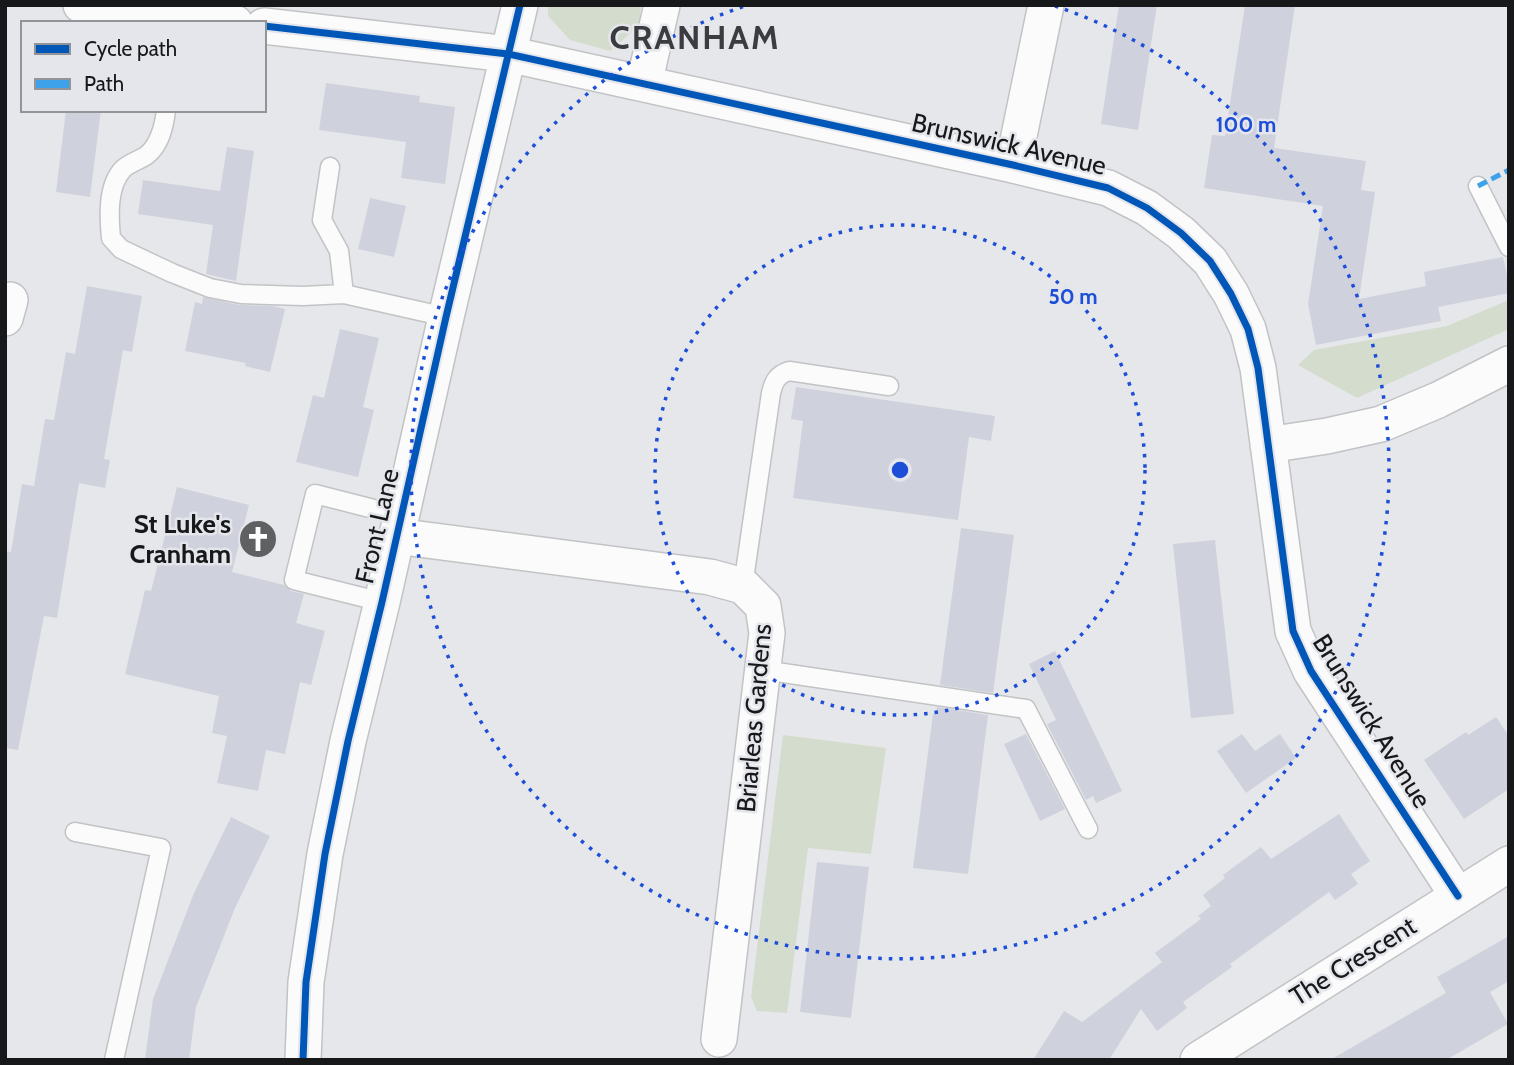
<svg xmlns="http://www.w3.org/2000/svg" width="1514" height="1065" font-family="Cabin,sans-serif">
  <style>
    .green { fill: #d4ddcd }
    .building { fill: #cfd2dd }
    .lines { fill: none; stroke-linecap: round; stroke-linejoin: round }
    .lane-casing { stroke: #c2c3c5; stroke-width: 21 }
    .street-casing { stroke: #c2c3c5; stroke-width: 38 }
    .lane { stroke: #fbfbfc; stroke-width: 18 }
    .street { stroke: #fbfbfc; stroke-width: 35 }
    .quiet { stroke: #3da2ea; stroke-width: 5; stroke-dasharray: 10 5; stroke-linecap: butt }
    .cycleway-casing { stroke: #e5e6eb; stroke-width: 11 }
    .cycleway { stroke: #0057b8; stroke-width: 7 }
    .ring { fill: none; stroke: #1d4ed8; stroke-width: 3.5; stroke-dasharray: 3.5 7 }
    .labels { text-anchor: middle; stroke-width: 5; stroke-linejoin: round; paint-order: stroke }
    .street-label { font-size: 26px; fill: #171819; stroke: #e5e6eb }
    .poi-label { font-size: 26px; font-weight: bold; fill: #171819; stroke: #e5e6eb; text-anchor: end }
    .district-label { font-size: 33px; font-weight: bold; letter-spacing: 2px; fill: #3b3c40; stroke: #e5e6eb }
    .centre { fill: #1d4ed8; stroke: #e5e6eb; stroke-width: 3.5 }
    .ring-label { font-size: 21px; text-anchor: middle; font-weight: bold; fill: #1d4ed8; stroke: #e5e6eb; stroke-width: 5; stroke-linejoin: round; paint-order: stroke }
  </style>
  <rect width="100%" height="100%" fill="#e6e7ea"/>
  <!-- green -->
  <path class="green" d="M548,5H641L639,26L610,51L570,40L548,16Z
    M1509,300V329L1357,398L1298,365L1314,350L1447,326Z
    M783,735L886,748L871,854L808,848L787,1013L757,1011L751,997Z"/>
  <!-- building -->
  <path class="building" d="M1119,5H1157L1138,130L1101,124Z
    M1245,5H1295L1274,148L1366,161L1361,190L1375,192L1359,299L1426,286L1424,272L1503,257L1509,284V293L1438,307L1441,321L1316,345L1308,304L1323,206L1204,188L1212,135L1225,136Z
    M326,83L420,96L419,102L455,107L445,184L401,178L406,142L319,130Z
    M66,110H101L90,197L56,192Z
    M227,147L254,151L236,281L206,274L213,225L138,214L143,180L220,191Z
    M370,198L406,206L394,257L358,249Z
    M87,286L142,296L132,352L123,350L104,459L110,460L105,488L79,483L57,618L44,616L18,750L5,748V551L11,552L22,484L34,486L45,419L54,420L66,352L75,354Z
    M203,297L239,305L272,306L285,309L270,372L245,366L246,363L185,351L195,302L202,304Z
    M340,329L379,338L363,407L374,410L358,477L296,462L313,395L324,398Z
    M796,387L995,416L991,441L969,437L958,520L793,498L803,421L791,419Z
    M177,487L249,505L232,572L284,585L291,591L304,594L296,623L325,631L311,685L300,682L285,754L266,750L258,791L217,783L227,736L212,733L219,696L125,674L145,590L151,591Z
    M961,528L1014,535L993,693L940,685Z
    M1215,540L1234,714L1191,718L1173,544Z
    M1055,651L1122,791L1096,803L1093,796L1086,800L1047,724L1056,720L1029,664Z
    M937,707L988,715L968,874L913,868L933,714H936Z
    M1496,717L1509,736V789L1464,819L1424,760L1466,732L1468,735Z
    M1026,734L1065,809L1040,821L1004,744Z
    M1242,734L1255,751L1280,734L1296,758L1246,793L1217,751Z
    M1339,814L1370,861L1351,874L1358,884L1335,900L1329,892L1230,964L1232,967L1183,1002L1187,1008L1157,1031L1141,1009L1109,1060H1033L1064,1011L1082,1022L1162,962L1155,953L1201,919L1198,916L1211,906L1203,895L1225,878L1223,875L1261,847L1271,859Z
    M231,817L270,836L235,908L196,1007L189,1060H145L153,999L194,893Z
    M817,862L869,867L851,1018L800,1012Z
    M1509,936V981L1490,992L1508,1024L1446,1060H1330L1446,993L1437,977Z"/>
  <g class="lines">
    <defs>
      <path id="lane" d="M166,110C164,127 160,144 147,155C140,160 129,163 123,169C107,186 109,217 111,238L121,249L172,273L210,288L241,294L303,296L344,294L446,317
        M330,167L322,220L339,251L344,294
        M1478,186L1509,247
        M743,586L771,393C774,381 777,375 789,371L889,386
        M382,602L294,580L315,494L401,516
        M763,670L1026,709L1088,829
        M75,832L161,848L114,1060"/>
      <path id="street" d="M81,5L235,23
        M264,26L508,54L1013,165L1108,188L1147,208L1181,233L1210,261L1231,294L1248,329L1258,368L1293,631L1311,671L1458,896
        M644,84L662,5
        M1013,165L1046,5
        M5,318L10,300
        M1268,445L1327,436L1381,424L1438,400L1509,364
        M396,536L710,577L743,586L763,606L767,633L719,1039
        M303,1060L306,982L325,854L348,741L382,602L446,317L520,5
        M1198,1060L1509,864"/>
    </defs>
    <!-- lane casing -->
    <use href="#lane" class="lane-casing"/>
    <!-- street casing -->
    <use href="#street" class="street-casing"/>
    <!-- lane -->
    <use href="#lane" class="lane"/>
    <!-- street -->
    <use href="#street" class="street"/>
    <!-- quiet -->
    <path class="quiet" d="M1478,186L1509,170"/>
    <defs>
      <path id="cycleway" d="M264,26L508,54L1013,165L1108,188L1147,208L1181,233L1210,261L1231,294L1248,329L1258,368L1293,631L1311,671L1458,896
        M303,1060L306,982L325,854L348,741L382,602L446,317L520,5"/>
    </defs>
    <!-- cycleway casing -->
    <use href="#cycleway" class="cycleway-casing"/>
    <!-- cycleway -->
    <use href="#cycleway" class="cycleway"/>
  </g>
  <!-- distance rings -->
  <g class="ring">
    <circle cx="900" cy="470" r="245"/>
    <path d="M1055 6A489 489 0 1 1 745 6"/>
  </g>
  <!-- icons -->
  <defs>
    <symbol id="church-disc" viewBox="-11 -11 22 22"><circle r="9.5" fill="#5f6062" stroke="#e5e6eb"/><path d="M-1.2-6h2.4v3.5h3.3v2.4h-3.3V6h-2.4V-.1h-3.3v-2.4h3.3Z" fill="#fff"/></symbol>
  </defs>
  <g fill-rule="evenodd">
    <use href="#church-disc" x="236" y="517" width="44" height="44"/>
  </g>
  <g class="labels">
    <!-- street labels -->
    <g class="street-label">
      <text transform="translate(1009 144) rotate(13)" y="9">Brunswick Avenue</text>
      <text transform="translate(377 526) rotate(-77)" y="9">Front Lane</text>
      <text transform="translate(754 718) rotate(-85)" y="9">Briarleas Gardens</text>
      <text transform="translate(1372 721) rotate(58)" y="9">Brunswick Avenue</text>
      <text transform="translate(1353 961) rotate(-32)" y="9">The Crescent</text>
    </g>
    <!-- poi labels -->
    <g class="poi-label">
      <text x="231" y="533">St Luke's<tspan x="231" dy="30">Cranham</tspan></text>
    </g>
    <!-- district labels -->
    <g class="district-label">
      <text x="695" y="49">CRANHAM</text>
    </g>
  </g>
  <circle cx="900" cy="470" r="10" class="centre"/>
  <g class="ring-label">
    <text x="1246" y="132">100 m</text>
    <text x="1073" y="304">50 m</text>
  </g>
  <!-- border -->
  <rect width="1514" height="1065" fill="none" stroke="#171819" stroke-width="14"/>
  <!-- legend -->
  <rect x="21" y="21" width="245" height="91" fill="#e5e6eb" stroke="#939497" stroke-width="2"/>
  <rect x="35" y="44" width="35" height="10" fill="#0057b8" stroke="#939497" stroke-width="2"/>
  <text x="84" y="56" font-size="21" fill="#171819">Cycle path</text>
  <rect x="35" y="79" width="35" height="10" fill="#3da2ea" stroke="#939497" stroke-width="2"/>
  <text x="84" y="91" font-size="21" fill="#171819">Path</text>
</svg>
